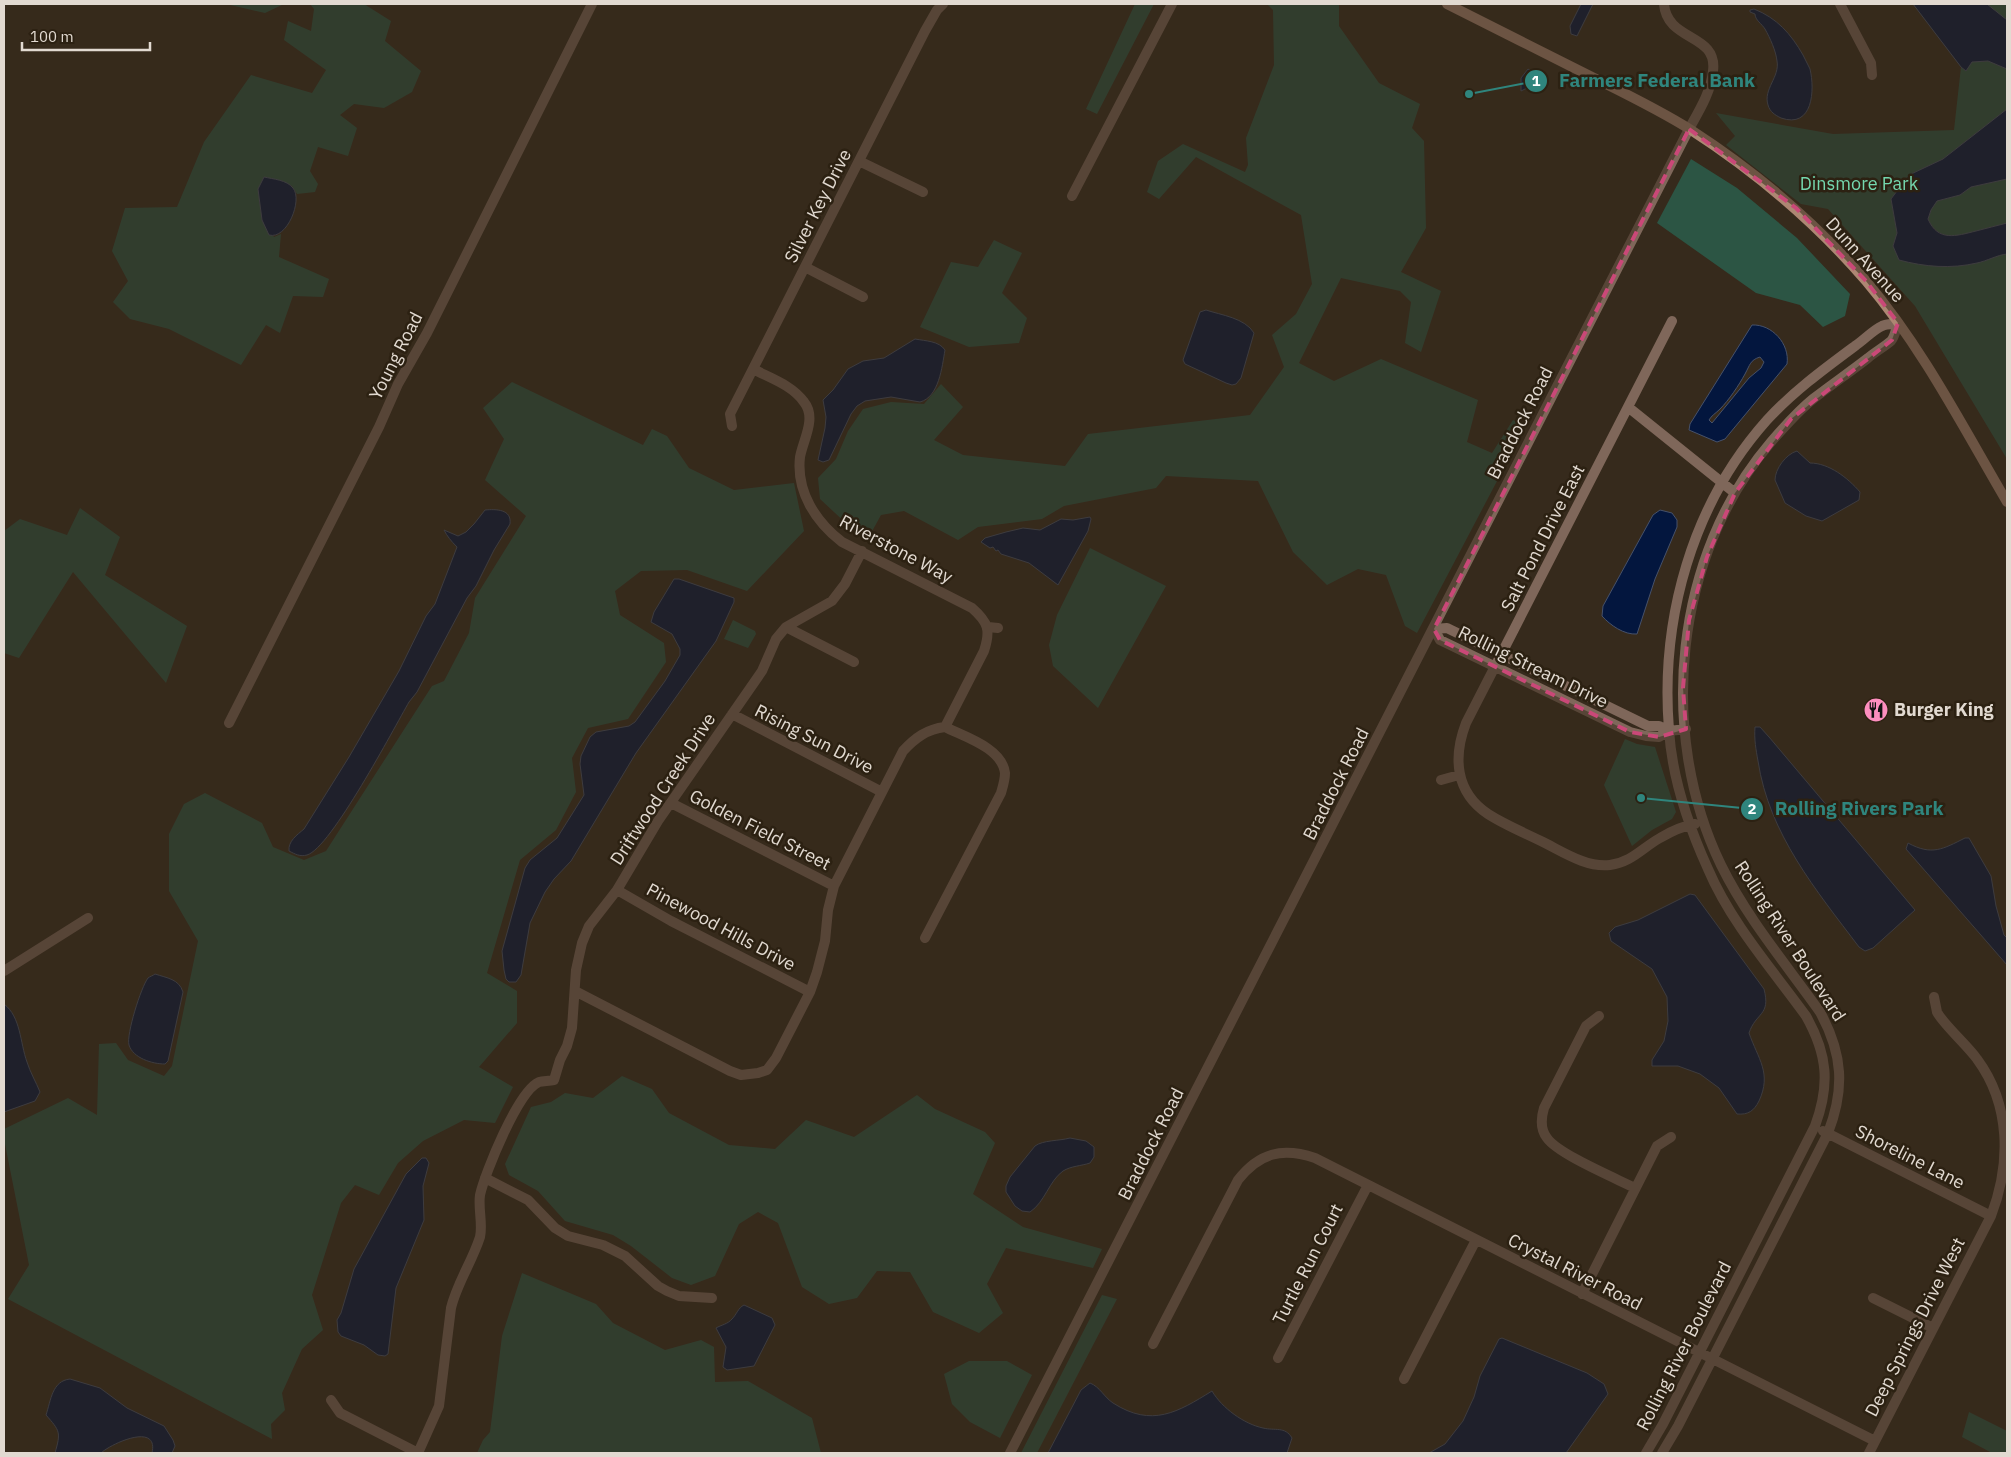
<svg xmlns="http://www.w3.org/2000/svg" width="2011" height="1457" font-family="'IBM Plex Sans',sans-serif">
  <style>
    .green { fill: #2c5544 }
    .water { fill: #03163e; stroke: #46516a; fill-rule: evenodd }
    .lines { fill: none; stroke-linecap: round; stroke-linejoin: round }
    .minor { stroke: #7f675a; stroke-width: 10 }
    .tertiary { stroke: #7f675a; stroke-width: 10 }
    .secondary { stroke: #ad8773; stroke-width: 10 }
    .marked { fill: none; stroke: #ca4878; stroke-width: 4; stroke-dasharray: 10 6; stroke-linejoin: round }
    .labels { text-anchor: middle; stroke-width: 5; stroke-linejoin: round; paint-order: stroke }
    .park-label { font-size: 18px; fill: #74d7ae; stroke: #2c2112 }
    .street-label { font-size: 18px; fill: #e2dad1; stroke: #2c2112 }
    .poi-label { font-size: 18px; font-weight: bold; fill: #e2dad1; stroke: #2c2112; text-anchor: start }
    .leader { fill: none; stroke: #2f857d; stroke-width: 2 }
    .callout-dot { fill: #2f857d; stroke: #2c2112; stroke-width: 2 }
    .mark-label { font-size: 15px; text-anchor: middle; font-weight: bold; fill: #fff }
    .callout-label { font-size: 19px; text-anchor: middle; font-weight: bold; fill: #2f857d; stroke: #2c2112; stroke-width: 5; stroke-linejoin: round; paint-order: stroke }
  </style>
  <rect width="100%" height="100%" fill="#362a1c"/>
  <!-- green -->
  <path class="green" d="M226,4H284L265,13Z
    M310,4H364L391,21L385,41L421,71L412,92L384,108L354,104L340,115L357,128L348,156L318,147L310,171L318,184L315,192L297,194L292,186L264,177L258,189L262,220L274,237L281,234L279,257L329,279L323,297L293,296L280,333L266,325L241,365L169,329L130,319L113,302L128,281L112,251L125,208L177,207L204,142L251,75L312,93L326,70L284,40L288,21L311,31L314,9Z
    M1135,4H1154L1097,114L1086,109Z
    M1267,4H1339V26L1379,83L1420,104L1412,128L1424,141L1426,228L1401,272L1441,291L1421,352L1405,343L1411,302L1400,291L1341,278L1299,363L1334,381L1381,359L1478,400L1467,442L1492,453L1513,420L1526,426L1417,633L1405,626L1386,575L1358,569L1327,585L1293,552L1258,481L1166,476L1156,488L1064,506L1042,519L978,527L958,540L904,511L881,515L870,535L849,526L820,499L818,478L836,459L848,431L863,409L891,402L924,404L941,384L963,407L934,440L963,455L1065,466L1088,434L1250,415L1284,367L1272,335L1296,314L1312,284L1301,215L1196,157L1159,199L1147,192L1158,161L1183,144L1245,172L1248,165L1246,138L1274,65L1273,10Z
    M1987,4H2007V20Z
    M1988,61L2007,69V109L1943,159L1909,175L1891,199L1897,233L1893,246L2007,254V459L1915,306L1828,209L1801,204L1726,145L1735,136L1716,113L1833,134L1954,130L1961,67L1966,71L1972,62Z
    M1691,159L1737,188L1797,238L1850,294L1845,316L1823,327L1800,305L1756,293L1657,223Z
    M2007,179V223C1997,226 1986,228 1976,231C1956,236 1939,242 1928,219L1931,210L1937,201L1960,195L1971,187Z
    M994,240L1022,253L1002,293L1027,318L1019,343L969,347L920,327L951,262L978,267Z
    M512,382L643,445L652,429L667,436L689,468L734,490L794,483L804,531L747,591L687,570L641,571L615,591L620,615L664,643L666,662L628,719L588,728L572,758L576,792L556,830L520,860L487,973L517,991V1023L479,1067L513,1087L495,1123L464,1120L423,1141L398,1163L379,1195L355,1185L341,1203L312,1295L323,1330L302,1349L282,1393L285,1410L271,1424L272,1439L8,1299L29,1265L4,1139V1129L68,1098L97,1115L99,1044L116,1043L128,1060L164,1076L172,1066L198,941L169,891V834L184,804L205,793L262,823L273,847L304,860L326,851L432,686L444,681L469,633L475,598L526,516L485,480L504,439L483,408Z
    M80,508L120,537L105,575L187,626L166,683L73,572L19,658L4,653V531L20,519L67,535Z
    M1090,548L1166,586L1098,708L1053,666L1049,645L1057,615Z
    M733,620L755,631L756,634L748,648L724,639Z
    M1625,739L1637,744L1655,747L1676,812L1672,819L1652,830L1632,846L1604,785Z
    M622,1076L652,1089L669,1113L729,1145L775,1149L806,1120L854,1137L917,1095L935,1109L985,1132L995,1143L973,1194L1023,1227L1102,1249L1093,1268L1006,1248L987,1284L1003,1313L979,1333L933,1312L910,1272L877,1271L857,1298L829,1304L802,1287L778,1223L758,1212L739,1224L715,1276L691,1285L672,1278L631,1246L613,1235L565,1221L538,1191L509,1175L505,1164L531,1107L551,1102L565,1093L593,1098Z
    M522,1273L596,1304L613,1323L665,1350L701,1340L714,1347L715,1382L748,1381L812,1418L821,1453H477L483,1440L490,1432L502,1336Z
    M1102,1295L1117,1299L1037,1453H1021Z
    M969,1361H1007L1032,1375L1000,1438L970,1422L952,1404L944,1374Z
    M1969,1412L2007,1431V1453H1992L1962,1437Z"/>
  <!-- water -->
  <path class="water" d="M1581,4H1593L1577,36L1571,34L1570,26Z
    M1913,4H1987L2007,20V69L1988,61L1972,62L1966,71L1961,67Z
    M1754,9C1777,18 1791,34 1803,55C1805,60 1808,64 1810,69C1815,90 1813,129 1781,118C1775,115 1770,112 1768,105C1763,89 1780,77 1777,61C1776,51 1770,38 1765,29C1762,24 1755,20 1755,14L1750,12V10Z
    M1528,69L1535,74L1527,88L1521,91V78Z
    M2007,109V179L1971,187L1960,195L1937,201L1931,210L1928,219C1938,242 1956,236 1976,231C1986,228 1997,226 2007,223V254C1997,255 1987,261 1977,263C1951,269 1925,267 1899,260L1893,246L1897,233L1891,199L1909,175L1943,159Z
    M264,177C273,179 287,180 293,188C303,200 287,240 269,235L262,220L258,189Z
    M1206,310C1221,315 1245,318 1254,333L1241,378L1236,384L1232,385L1226,383L1185,364L1183,360L1200,312Z
    M1752,325C1772,324 1790,344 1787,364L1725,439L1717,442L1689,430L1690,424ZM1760,357L1764,362L1761,368L1749,378L1712,423L1709,420C1711,416 1716,413 1720,409C1729,400 1739,385 1745,374C1750,365 1750,360 1760,357Z
    M915,339C926,341 939,341 945,350C942,367 939,397 920,402L891,397L865,401L857,406L851,414L829,460L823,462L818,460L825,428L826,417L823,400L833,390L848,369L863,361L884,358Z
    M1797,451L1810,463C1829,463 1848,478 1860,492L1859,500L1822,521L1806,516L1785,503L1775,480C1775,469 1786,454 1797,451Z
    M485,510C496,509 512,509 510,524L494,550L476,586L467,598L417,692L409,702C394,728 331,848 307,855C300,857 295,854 289,851C288,841 297,835 304,829L349,757L399,671L426,616L435,604L457,547C451,541 447,536 444,530L458,536L466,532L474,524Z
    M1660,510L1672,513L1677,520V527L1655,579L1637,634C1624,635 1610,625 1602,616L1603,606L1653,515Z
    M1090,517L1091,519L1088,531L1058,585L1029,563L1001,554L998,550L996,551L993,547L990,548L981,542L985,538L1006,532L1023,528L1040,530L1061,519L1073,520Z
    M674,579H679L734,598V602L716,641L636,753L571,861L554,879L545,892L530,923L521,975L516,982H509L506,979L504,970L502,951L525,868L530,860L557,838L584,795L580,764L581,756L590,737L596,732L629,726L635,722L665,681L680,655V649L672,634L651,622L654,612Z
    M1755,727H1760L1769,737L1915,910L1873,948L1865,951L1859,947C1816,890 1769,834 1758,761C1756,750 1754,739 1755,727Z
    M1965,838H1969L1991,876L1996,906L2004,935L2007,938V965L1906,849L1908,843C1932,856 1943,849 1965,838Z
    M1690,894L1695,895L1764,989C1771,1016 1756,1012 1749,1033C1758,1059 1772,1073 1759,1101C1754,1111 1748,1115 1737,1114L1719,1088L1700,1074L1678,1066H1652V1060L1664,1041L1668,1021L1667,997L1652,969L1611,941L1609,933L1615,927L1638,920Z
    M155,974C167,978 179,979 183,992L168,1061L165,1064C152,1064 133,1058 129,1045C126,1035 141,987 148,978C149,977 154,975 155,974Z
    M4,1004C21,1017 20,1043 27,1062C30,1072 36,1082 40,1092L35,1101L4,1112Z
    M1070,1138L1086,1141L1094,1147V1157L1090,1163C1081,1166 1071,1166 1063,1171C1049,1181 1045,1202 1030,1212L1022,1211L1015,1206L1006,1192V1186L1010,1177L1035,1146C1043,1140 1059,1141 1070,1138Z
    M422,1158H426L429,1163L423,1186L424,1220L396,1288L388,1354L385,1356L378,1355L364,1345L341,1336L338,1332L337,1320L341,1313L354,1269L406,1174Z
    M744,1305L772,1318L775,1325L754,1366L727,1370L723,1367L726,1347L716,1328C721,1325 728,1324 732,1319C737,1314 738,1308 744,1305Z
    M1502,1338L1587,1373L1604,1384L1608,1394L1566,1453H1429L1445,1444L1463,1421L1474,1397L1480,1376L1499,1339Z
    M70,1379L100,1388L127,1408L164,1426L173,1440L175,1446L172,1453H152C159,1422 112,1443 101,1453H55C61,1432 60,1431 46,1415C51,1400 52,1381 70,1379Z
    M1090,1383C1100,1387 1104,1397 1113,1403C1152,1428 1178,1412 1212,1391C1222,1408 1244,1424 1263,1428C1275,1431 1285,1426 1292,1438L1287,1453H1048L1081,1390Z"/>
  <g class="lines">
    <!-- minor -->
    <path class="minor" d="M1664,4C1667,42 1718,33 1713,71C1711,92 1699,111 1689,129
      M1840,4L1871,63L1872,75
      M859,161L923,192
      M1072,196L1172,4
      M805,267L863,297
      M1672,321L1466,723C1453,757 1455,792 1488,814C1505,825 1525,833 1543,842C1563,852 1587,868 1610,865C1632,862 1642,848 1660,838C1670,832 1683,826 1695,824
      M1628,407L1735,493
      M732,426L730,414L925,31L937,10L943,4
      M786,627L854,662
      M988,627L998,628
      M732,714L882,792
      M229,723L379,427L398,384L427,333L592,4
      M1669,731L1659,726H1648L1447,628L1434,629L1440,640L1630,732L1646,736L1659,737L1669,731L1686,729
      M1441,780L1459,775
      M671,803L834,886
      M617,890L671,921L810,992
      M925,938L1001,793C1003,786 1005,780 1005,773C1002,748 965,737 945,727
      M4,971L88,918
      M575,991L730,1071L741,1075L758,1073L767,1070L776,1058L810,992L817,972L825,941L828,910L834,886L903,751C915,738 927,729 945,727L984,651C991,630 988,622 972,608L842,542C816,522 796,492 800,457C803,440 817,418 804,402C792,385 770,378 753,369
      M1599,1016L1586,1026L1544,1108C1541,1118 1540,1129 1547,1138C1558,1154 1615,1178 1635,1188
      M1823,1131L1991,1216
      M485,1178L528,1200L555,1228L568,1236L603,1245L625,1256L658,1286L667,1291L679,1296L712,1298
      M1582,1294L1657,1146L1671,1137
      M1873,1298L1933,1328
      M1153,1344L1238,1180C1259,1153 1282,1147 1315,1158L1875,1441
      M1278,1358L1368,1185
      M1404,1379L1476,1240
      M331,1400L340,1413L418,1453
      M418,1453L439,1406L451,1308C457,1283 472,1262 480,1237C483,1224 478,1209 480,1195C485,1173 518,1091 539,1082C543,1081 549,1081 554,1080L560,1060L567,1046L572,1028L576,970L582,943L589,926L617,890L658,821L762,671L776,639L786,627L832,601L845,584L862,551
      M1646,1453L1663,1424L1815,1126C1830,1085 1828,1055 1806,1016C1772,969 1731,923 1708,869C1688,825 1672,778 1669,730C1660,619 1692,504 1767,420C1794,391 1824,369 1855,346C1864,340 1873,330 1882,326C1887,324 1893,324 1898,323
      M1662,1453L1678,1426L1828,1133C1845,1089 1843,1054 1820,1012C1786,964 1747,918 1721,865C1657,733 1674,555 1771,442C1784,427 1797,412 1813,399C1831,385 1850,372 1868,358C1875,352 1884,347 1891,341C1895,337 1896,328 1898,323
      M1869,1453L1991,1216C2011,1164 2011,1105 1977,1059C1968,1046 1943,1024 1937,1012C1936,1007 1935,1002 1934,997"/>
    <!-- tertiary -->
    <path class="tertiary" d="M1010,1453L1689,129"/>
    <!-- secondary -->
    <path class="secondary" d="M1447,4C1497,29 1546,54 1596,79C1628,95 1661,111 1691,130C1756,172 1815,222 1866,281C1922,347 1963,427 2007,502"/>
  </g>
  <!-- marked area -->
  <path d="M0 0H2011V1457H0ZM1689,129L1796,208L1866,281L1898,323L1892,340L1791,419L1735,493L1707,557L1689,620L1683,688L1686,729L1659,737L1630,732L1440,640L1434,629Z" fill="#362a1c" fill-opacity=".55" fill-rule="evenodd"/>
  <path class="marked" d="M1689,129L1796,208L1866,281L1898,323L1892,340L1791,419L1735,493L1707,557L1689,620L1683,688L1686,729L1659,737L1630,732L1440,640L1434,629Z"/>
  <!-- icons -->
  <defs>
    <symbol id="restaurant-disc" viewBox="-11 -11 22 22"><circle r="9.5" fill="#fd8ebf" stroke="#2c2112"/><path d="M-5-6h1v4h1v-4h1v4h1v-4h1v5L-1.5 .5V6h-2V.5L-5-1ZM5-6V6H3V1.5H1.5Q1.5-4 5-6Z" fill="#111"/></symbol>
  </defs>
  <g fill-rule="evenodd">
    <use href="#restaurant-disc" x="1862" y="696" width="28" height="28"/>
  </g>
  <g class="labels">
    <!-- park labels -->
    <g class="park-label">
      <text x="1859" y="190">Dinsmore Park</text>
    </g>
    <!-- street labels -->
    <g class="street-label">
      <text transform="translate(818 206) rotate(-63)" y="6">Silver Key Drive</text>
      <text transform="translate(1865 260) rotate(48)" y="6">Dunn Avenue</text>
      <text transform="translate(396 356) rotate(-63)" y="6">Young Road</text>
      <text transform="translate(1520 423) rotate(-63)" y="6">Braddock Road</text>
      <text transform="translate(1543 538) rotate(-63)" y="6">Salt Pond Drive East</text>
      <text transform="translate(896 549) rotate(28)" y="6">Riverstone Way</text>
      <text transform="translate(1533 667) rotate(26)" y="6">Rolling Stream Drive</text>
      <text transform="translate(814 739) rotate(27)" y="6">Rising Sun Drive</text>
      <text transform="translate(1336 784) rotate(-63)" y="6">Braddock Road</text>
      <text transform="translate(663 789) rotate(-57)" y="6">Driftwood Creek Drive</text>
      <text transform="translate(760 830) rotate(27)" y="6">Golden Field Street</text>
      <text transform="translate(721 927) rotate(28)" y="6">Pinewood Hills Drive</text>
      <text transform="translate(1790 941) rotate(57)" y="6">Rolling River Boulevard</text>
      <text transform="translate(1151 1144) rotate(-63)" y="6">Braddock Road</text>
      <text transform="translate(1910 1157) rotate(27)" y="6">Shoreline Lane</text>
      <text transform="translate(1308 1264) rotate(-63)" y="6">Turtle Run Court</text>
      <text transform="translate(1575 1272) rotate(27)" y="6">Crystal River Road</text>
      <text transform="translate(1915 1327) rotate(-63)" y="6">Deep Springs Drive West</text>
      <text transform="translate(1684 1346) rotate(-63)" y="6">Rolling River Boulevard</text>
    </g>
    <!-- poi labels -->
    <g class="poi-label">
      <text x="1894" y="716">Burger King</text>
    </g>
  </g>
  <!-- callouts -->
  <path class="leader" d="M1469 94L1536 81M1641 798L1752 809"/>
  <g class="callout-dot">
    <circle cx="1469" cy="94" r="5"/>
    <circle cx="1641" cy="798" r="5"/>
    <circle cx="1536" cy="81" r="12"/>
    <circle cx="1752" cy="809" r="12"/>
  </g>
  <g class="mark-label">
    <text x="1536" y="86">1</text>
    <text x="1752" y="814">2</text>
  </g>
  <g class="callout-label">
    <text x="1657" y="87">Farmers Federal Bank</text>
    <text x="1859" y="815">Rolling Rivers Park</text>
  </g>
  <!-- border -->
  <rect width="2011" height="1457" fill="none" stroke="#e2dad1" stroke-width="10"/>
  <!-- scale -->
  <path d="M22 42v8h128v-8" fill="none" stroke="#e2dad1" stroke-width="2.5"/>
  <text x="30" y="42" font-size="15" fill="#e2dad1" stroke="#2c2112" stroke-width="4" paint-order="stroke">100 m</text>
</svg>
